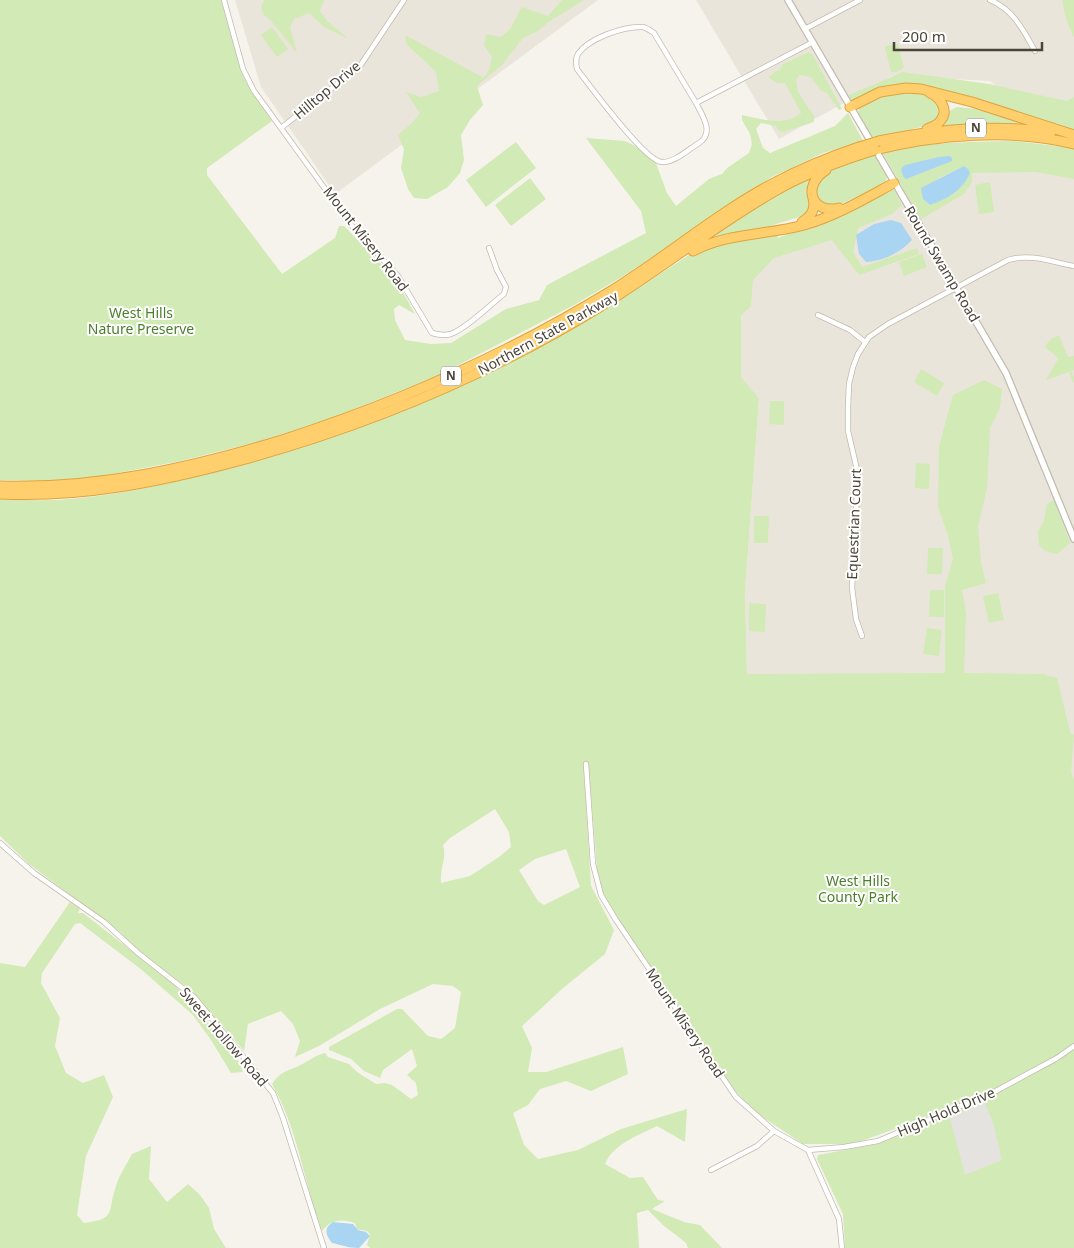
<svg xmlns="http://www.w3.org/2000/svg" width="1074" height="1248" font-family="'Noto Sans',sans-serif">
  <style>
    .residential { fill: #eae5da }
    .green { fill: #d2eab5; fill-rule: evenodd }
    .parking { fill: #e5e3e0 }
    .water { fill: #a9d4f2 }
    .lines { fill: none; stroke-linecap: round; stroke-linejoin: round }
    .minor-casing { stroke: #c2bbae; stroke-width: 6 }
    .tertiary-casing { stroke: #c2bbae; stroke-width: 8 }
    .motorway-casing { stroke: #e0a43c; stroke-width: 11 }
    .minor { stroke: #fff; stroke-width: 4.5 }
    .tertiary { stroke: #fff; stroke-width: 5.5 }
    .motorway { stroke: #ffcf6e; stroke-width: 9 }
    .motorway-bridge-casing { stroke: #e0a43c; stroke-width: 11; stroke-linecap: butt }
    .motorway-bridge { stroke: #ffcf6e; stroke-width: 9 }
    .labels { text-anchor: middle; stroke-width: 4; stroke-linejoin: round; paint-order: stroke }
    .shield { fill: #fff; stroke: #817c74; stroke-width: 1 }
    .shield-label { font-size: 12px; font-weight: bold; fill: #4b4439 }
    .street-label { font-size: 14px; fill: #4b4439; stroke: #fff }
    .park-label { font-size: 14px; fill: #4a7f2a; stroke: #fff }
  </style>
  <rect width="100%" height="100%" fill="#f6f3ec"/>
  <!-- residential -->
  <path class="residential" d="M235,0H598L335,194L261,87Z
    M696,0H1074V120L1024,107L990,81L892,76L779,139Z
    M973,156L1074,176V780H1065L1045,674H747L745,592L759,398L741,377L740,261Z"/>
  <!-- green -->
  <path class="green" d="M0,0H221L244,78L272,121L207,168V175L282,274L335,238L339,226H344L395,278L415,314L399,305L394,309L395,320L405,340L431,344L451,343L506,309L539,300L547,285L646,233L641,211L586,138L625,141L653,155L667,193L676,206L709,179L722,174L727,168L749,153L752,144L750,134L742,120V115C762,119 784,127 801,113L785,83H777L768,77L780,69L783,64L809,52L813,55L842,109L839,110L827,93L821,91L811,77L800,75L796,79L798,92L814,116V122L783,132L779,131L776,126L761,123L756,129L763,148L770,153L835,126L848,113L863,141L823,153L772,177L625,275L574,305L437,376L332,418L257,442L181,461L96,477L50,481L0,480Z
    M264,0H324L320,11L328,22L349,39L324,27L309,13L294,19L290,27L297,53L272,22L263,14L261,6Z
    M562,0H584L550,21L536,32L523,38L502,65L477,86L483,105L470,120L461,135L464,160L460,173L448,187L427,199L414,198L408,189L401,168L404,149L398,135L413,122L420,113L406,92L421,97L439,91L436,72L407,45L405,35L484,78L489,70L492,57L484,45L486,34L501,37L510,29L522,7L548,16Z
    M1062,0H1074V38L1066,19Z
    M272,27L288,49L277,57L261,35Z
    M897,44L898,45L904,67C902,70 895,73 891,72L885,48L886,46Z
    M903,72L989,84L1067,101L1074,97V130L927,88L851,100L849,95Z
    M901,91L931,94L941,104L940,116L934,124L872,139L858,113L859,107L888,94Z
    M957,107L995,111L1033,126L937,128L949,111Z
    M1013,141L1074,148V179L1035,172L972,173V182L964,194L921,219L882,152C922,142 972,142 1013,141ZM964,166L967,179L955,193L930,205L923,199L939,178Z
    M516,142L536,168L486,207L466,180Z
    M874,154L887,177L885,184L834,207L816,201L815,184C831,168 852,160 874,154Z
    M813,176L812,202L806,215L763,228L756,232L709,240L739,217L769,198Z
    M530,178L546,199L511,226L495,205Z
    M990,182L994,212L979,214L975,185Z
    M892,190H894L902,205L892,214L858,228L853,252L862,267L917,248L919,254L859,275L832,240L774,258L753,280L751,306L741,315V377L759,398L745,592L747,674L945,673V586L953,559L948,536L938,507L939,446L953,395L984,380L1002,389L1000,408L990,428L987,489L978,526L981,562L986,583L962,590L966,613L964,673L1046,674V675L1057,678L1071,735L1074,734L1071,772L1074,780V1043L1057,1055L997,1088L900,1127L853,1144H803L751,1109L722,1075L618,920L603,894L598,879L590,784L584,773L591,886L614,930L605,954L562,989L522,1026L532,1048L528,1072H546L623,1047L628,1074L591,1091L566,1081L540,1089L528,1105L513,1113L524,1145L538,1159L578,1150L621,1129L687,1109L685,1142L657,1126C639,1135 613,1144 605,1164L630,1178L643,1177L658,1200L665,1201L652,1209L684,1222L700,1225L722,1248H688L686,1243L663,1225L648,1210L637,1213L639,1248H370L367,1245L370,1234L367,1231L357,1229L355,1223C341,1218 330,1220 322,1231C304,1183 298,1129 272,1084C283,1068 292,1071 306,1062C313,1058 317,1055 325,1053L328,1057L349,1064L357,1072L376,1084L385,1083L392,1085L411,1099L418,1095L416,1083L407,1075L417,1066L412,1049L383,1070L380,1078L364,1071L351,1059L329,1050V1047L397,1009H402L428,1036L441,1039L455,1028L461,992L453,986L433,984L380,1009L319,1046L295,1057L300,1041L293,1024L281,1011L248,1024L244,1051L221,1024L220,1025L187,987L160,968L135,948L120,932L29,864L0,836V499C23,500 47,501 70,499C130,494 189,479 247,464L251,460L384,415L547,340L611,306L695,251L712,244L776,233L778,238L852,209ZM495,809L509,832L511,847L499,857L470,876L441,883C440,868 447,857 443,845L450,838ZM566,849L580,887L544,905L538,901L519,870L535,859Z
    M922,254L927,267L904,276L899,262Z
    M1059,335L1068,357L1074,356V370L1071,371L1074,377V384L1069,372L1046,380L1058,359C1055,353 1048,352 1045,346L1051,339Z
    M921,369L944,383L937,396L914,382Z
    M770,401H784V425L769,424Z
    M916,463L930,464L929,489L915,488Z
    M1054,500L1070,543L1057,554L1045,551L1039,545L1038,532L1044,520L1047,504Z
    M754,516H769L768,543H754Z
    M928,548H943L942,574H927Z
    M930,590H944V617H929Z
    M998,593L1004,620L989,623L983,596Z
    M749,603L766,604L765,632L749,631Z
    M927,628L942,630L939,656L923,654Z
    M70,902L80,909L78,913H83L173,983L210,1025L239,1062L243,1072L231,1073L211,1040L193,1015L142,970L80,923L75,924L42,973L41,983L60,1018L55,1046L66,1073L83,1083L104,1075L113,1097L86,1156L77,1215L84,1223C117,1219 107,1212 116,1186C119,1175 127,1164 132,1154L151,1146L149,1179L167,1202L188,1184L200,1195L209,1208L214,1229L226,1248H0V963L25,967Z
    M1074,1047V1248H845L843,1214L817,1159L818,1155L878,1144L913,1130L917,1131L916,1129L1040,1070Z"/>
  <!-- parking -->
  <path class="parking" d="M984,1102L993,1122L1002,1160L965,1175L950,1118Z"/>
  <!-- water -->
  <path class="water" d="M950,156L952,158V161L906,179L903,176L901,169L905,165L939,157Z
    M964,166L968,169L970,173C963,190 947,199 930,205L923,199L921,188Z
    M891,220L901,223L912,240C900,253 883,261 866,262L859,254L856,235L874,224Z
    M333,1222L353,1224L358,1230L366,1232L370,1236L359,1248C348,1248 342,1245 332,1243C326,1235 323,1229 333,1222Z"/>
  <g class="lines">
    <defs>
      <path id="minor" d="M224,0L243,69L254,91L352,226L398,276L432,333C439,335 444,336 451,334C467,328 490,305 504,294L506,287L497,270L489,248
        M990,0C1014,10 1023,30 1035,51
        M805,29L860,0
        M696,103L654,33C651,31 647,28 643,27C624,26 589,38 578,54C575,59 576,64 577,69C590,86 645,161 662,162C674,163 689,149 699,143C715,133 702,115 696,103L813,42
        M281,128L360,66L404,0
        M818,315L850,330L865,342
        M862,636L856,619L852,588L858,474L848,431V407L849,384L853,367L858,354L869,337L888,324L1008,260C1030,253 1052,262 1074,266
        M586,764L593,864L601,895L616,920L736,1097L774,1131L808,1150L839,1219L842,1248
        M0,843L34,873L104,922L138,953L194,997L273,1093L283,1118L324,1248
        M808,1150L844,1147L878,1141L996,1091L1057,1058L1074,1046
        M711,1170L757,1146L774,1131"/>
      <path id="tertiary" d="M788,0L1006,373L1074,539"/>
      <path id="motorway" d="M850,107L880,92L906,88L921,89L972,102L1074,135
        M927,129C932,127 938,125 941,120C949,110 940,97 930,93
        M879,141C936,129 993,124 1051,132
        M875,150C936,135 1013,128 1074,144
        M826,170C801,186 812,215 839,208
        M802,222C811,216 816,210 813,198
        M693,251C727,233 767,235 804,225C836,216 866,198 894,183
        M0,486C97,489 190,468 282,440C397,403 508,354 611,291C666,257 716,214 772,184C800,169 829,157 859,147
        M0,494C81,498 160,482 238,461C363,427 487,376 598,308C658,271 714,226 775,191C802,175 832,164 862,154"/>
    </defs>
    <!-- minor casing -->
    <use href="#minor" class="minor-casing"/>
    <!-- tertiary casing -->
    <use href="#tertiary" class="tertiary-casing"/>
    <!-- motorway casing -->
    <use href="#motorway" class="motorway-casing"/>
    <!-- minor -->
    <use href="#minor" class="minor"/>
    <!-- tertiary -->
    <use href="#tertiary" class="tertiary"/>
    <!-- motorway -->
    <use href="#motorway" class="motorway"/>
    <defs>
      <path id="motorway-bridge" d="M859,147L879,141
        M862,154L875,150"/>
    </defs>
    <!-- motorway-bridge casing -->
    <use href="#motorway-bridge" class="motorway-bridge-casing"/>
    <!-- motorway-bridge -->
    <use href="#motorway-bridge" class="motorway-bridge"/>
  </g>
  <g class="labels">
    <!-- shield labels -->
    <g class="shield">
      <rect x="966" y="118.5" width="20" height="19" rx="4"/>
      <rect x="441" y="366.5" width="20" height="19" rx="4"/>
    </g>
    <g class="shield-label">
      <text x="976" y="132">N</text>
      <text x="451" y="380">N</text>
    </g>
    <!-- street labels -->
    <g class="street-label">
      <text transform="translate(327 90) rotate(-40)" y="5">Hilltop Drive</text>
      <text transform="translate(366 239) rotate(52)" y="5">Mount Misery Road</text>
      <text transform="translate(942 264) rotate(59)" y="5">Round Swamp Road</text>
      <text transform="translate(548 333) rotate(-29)" y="5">Northern State Parkway</text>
      <text transform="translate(854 524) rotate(-88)" y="5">Equestrian Court</text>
      <text transform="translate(685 1023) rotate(56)" y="5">Mount Misery Road</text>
      <text transform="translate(224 1037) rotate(49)" y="5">Sweet Hollow Road</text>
      <text transform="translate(946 1112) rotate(-23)" y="5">High Hold Drive</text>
    </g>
    <!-- park labels -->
    <g class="park-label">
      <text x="141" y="318">West Hills<tspan x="141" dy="16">Nature Preserve</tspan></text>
      <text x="858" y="886">West Hills<tspan x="858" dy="16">County Park</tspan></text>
    </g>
  </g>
  <!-- scale -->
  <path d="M894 42v8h148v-8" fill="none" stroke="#4b4439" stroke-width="2.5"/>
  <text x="902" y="42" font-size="15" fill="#4b4439" stroke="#ffffff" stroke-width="4" paint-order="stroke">200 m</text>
</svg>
